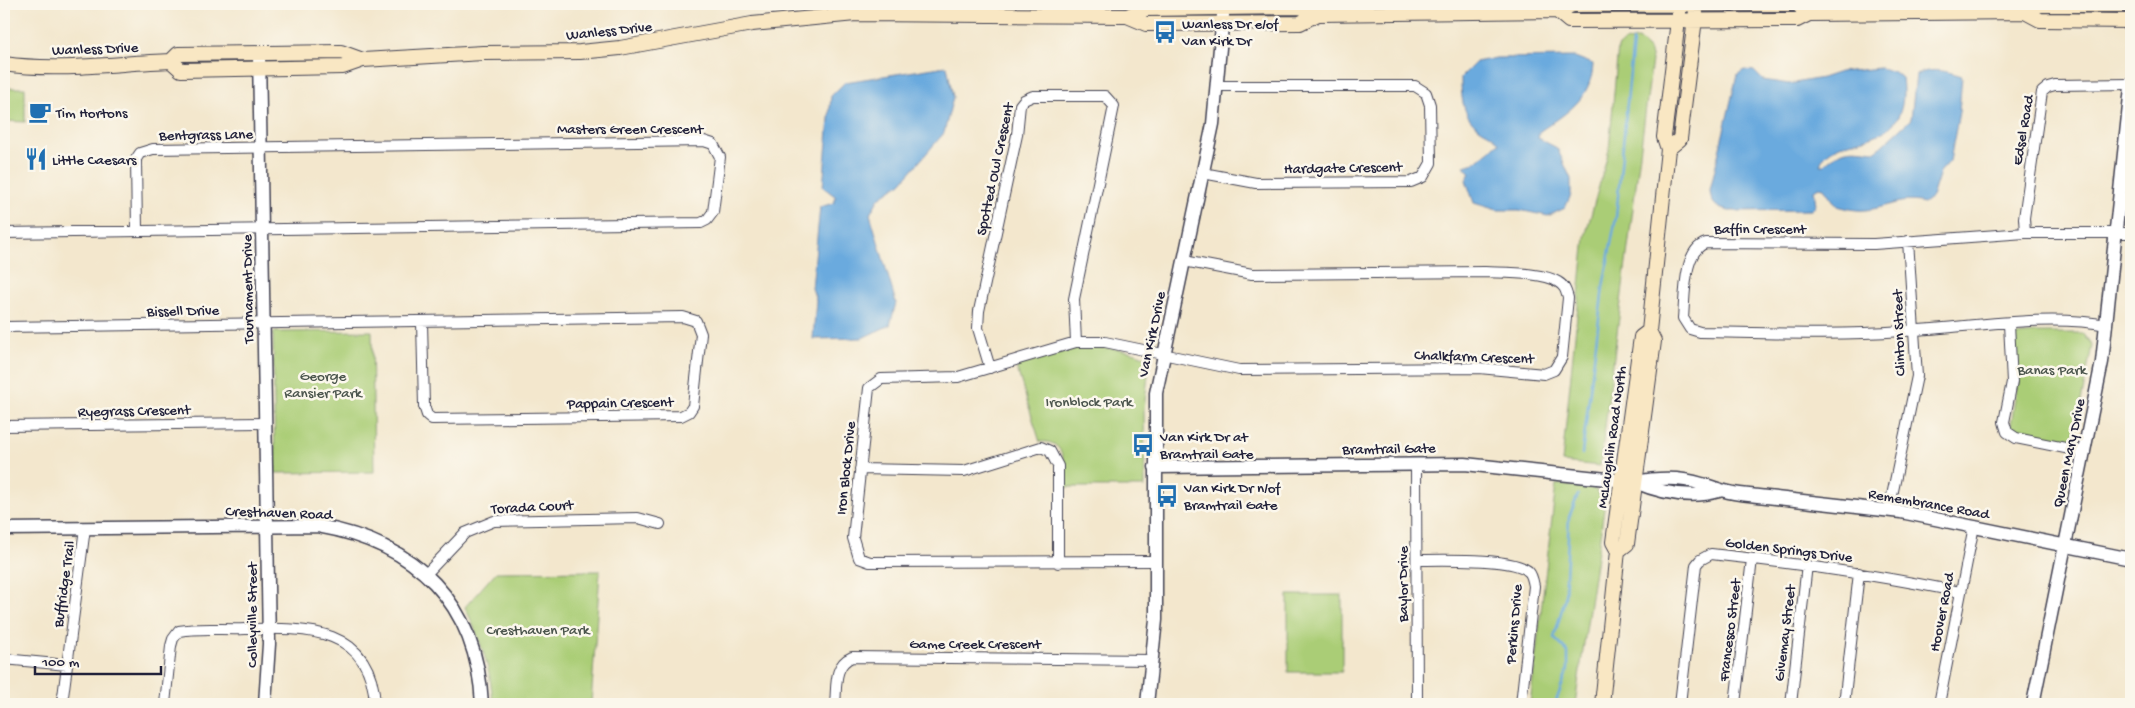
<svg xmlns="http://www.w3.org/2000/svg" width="2135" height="708" font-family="'Gochi Hand',sans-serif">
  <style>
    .green { fill: #aacd76; stroke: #667858 }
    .water { fill: #6baade; stroke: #46668c }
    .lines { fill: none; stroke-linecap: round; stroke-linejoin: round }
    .stream { stroke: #6baade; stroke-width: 2.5 }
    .minor-casing { stroke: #414051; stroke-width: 12 }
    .tertiary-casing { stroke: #414051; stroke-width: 15 }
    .secondary-casing { stroke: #414051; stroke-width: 16 }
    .minor { stroke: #fff; stroke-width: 10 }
    .tertiary { stroke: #fff; stroke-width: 12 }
    .secondary { stroke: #f9e7c3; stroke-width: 14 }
    .labels { text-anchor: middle; stroke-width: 5; stroke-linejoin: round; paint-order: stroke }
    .poi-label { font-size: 15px; fill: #22223b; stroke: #fbf7ec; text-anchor: start }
    .street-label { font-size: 15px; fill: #22223b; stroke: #fbf7ec }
    .park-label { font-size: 15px; fill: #4b554d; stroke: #fbf7ec }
  </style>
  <rect width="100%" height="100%" fill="#fbf7ec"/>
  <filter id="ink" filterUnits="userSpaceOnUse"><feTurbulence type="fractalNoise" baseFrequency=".02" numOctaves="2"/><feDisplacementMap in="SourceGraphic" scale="10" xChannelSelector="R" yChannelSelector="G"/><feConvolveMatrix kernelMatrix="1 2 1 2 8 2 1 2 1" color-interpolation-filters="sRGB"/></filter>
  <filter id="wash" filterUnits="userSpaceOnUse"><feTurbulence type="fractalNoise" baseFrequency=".0096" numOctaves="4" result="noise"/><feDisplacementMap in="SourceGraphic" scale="20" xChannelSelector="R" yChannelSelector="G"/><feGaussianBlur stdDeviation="1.12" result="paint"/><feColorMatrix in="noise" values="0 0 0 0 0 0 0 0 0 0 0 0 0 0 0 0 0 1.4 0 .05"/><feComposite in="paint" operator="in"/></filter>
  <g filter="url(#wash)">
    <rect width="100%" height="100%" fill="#f3e7cd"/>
    <!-- green -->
    <path class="green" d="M1638,39L1649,49L1652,60L1600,466L1562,462L1585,237L1609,150L1618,47L1624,42Z
      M4,88H25V122L4,121Z
      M372,331L374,472L275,473L273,334L275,332Z
      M2037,333H2082L2092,346L2073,442L2018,433L2011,425L2017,384L2015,335Z
      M1078,347C1096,347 1137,348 1150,360L1144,409L1145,487H1065C1065,468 1067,439 1040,442L1016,366Z
      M1556,484L1595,489L1605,503L1575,704H1530Z
      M600,571L591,704H493C491,668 480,639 465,607L496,572Z
      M1288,595H1342V672H1288Z"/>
    <!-- water -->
    <path class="water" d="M1575,57L1593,64C1592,98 1566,114 1540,131L1538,138L1557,148L1571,179V195L1565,208L1548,216L1519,210H1497L1474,203L1466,180L1470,173L1464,166L1474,163L1499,143C1492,133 1487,134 1478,127C1462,115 1461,96 1461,77L1476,62L1496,58Z
      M947,66L953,97L944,133L901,183L879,198L870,214L896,303L890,325L862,338L813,339L816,300L812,288L820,207L834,203L836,197L823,187L831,96L845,82Z
      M1880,68L1895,72L1902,78C1913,160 1833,125 1820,165H1824C1845,145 1849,149 1876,151L1911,119L1916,75C1931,67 1946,71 1962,76L1959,112L1950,161L1940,172L1932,197L1924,203C1898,197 1889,208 1865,210C1855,211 1846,208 1837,206L1824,188L1819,187L1814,190L1816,205L1811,210L1729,211C1716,208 1711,204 1710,190L1737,75L1744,70L1754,71L1763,80L1789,84L1822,78L1840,72Z"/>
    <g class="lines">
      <!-- stream -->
      <path class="stream" d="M1582,454L1603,287L1616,217L1633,41
        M1555,704L1568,669V652L1554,638L1565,598L1569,517L1578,495"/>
    </g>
  </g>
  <g filter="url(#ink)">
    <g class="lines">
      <defs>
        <path id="minor" d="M1203,173L1256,183L1411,182L1423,177L1431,163L1430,105L1426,93L1415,86H1216
          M4,233L701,223L707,220L713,212L720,157L713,144L704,141L153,149L140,153L136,159L137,231
          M2025,233L2024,218L2042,92L2048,87L2055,85L2131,84
          M2009,324L2012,382L2004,422L2007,432L2016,438L2085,452
          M2107,325C2047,313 1964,328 1902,331C1835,336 1767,333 1700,332L1690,329L1683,318C1685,297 1683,250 1706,243L1874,244L2025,233H2131
          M4,327L683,317L696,321L701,334L693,406L689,412L681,416L432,419L427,415L424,406L422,322
          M990,368L978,328L979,311L1017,135L1020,105L1024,100L1033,96H1105L1114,106L1074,299L1076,342
          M4,426L265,423
          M1416,464L1417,704
          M860,469L964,471L1041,447L1050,451L1058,466V563
          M1889,510L1917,376L1908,241
          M1417,560C1438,560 1516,557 1529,572C1532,575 1533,581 1534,586L1521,704
          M1155,561L870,562L859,558L853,538L869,388L881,379L958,377L1076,342H1105L1239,370L1479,368L1544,374L1554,370L1562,357L1568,298C1566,291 1565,286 1558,282C1544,272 1503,273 1485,272L1252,274L1184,261
          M426,574L465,533L494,521L638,518L660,524
          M4,659L67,665
          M62,704L85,528
          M165,704L171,646L173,639L179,631C200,627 223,630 245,629C304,628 371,625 375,704
          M835,704C837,687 833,665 852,657L1151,660
          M1680,704L1696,565L1700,560L1711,554C1794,563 1878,575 1960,592
          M1735,704L1752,559
          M1791,704L1807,565
          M1844,704L1859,573
          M1939,704L1974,526"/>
        <path id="tertiary" d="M259,53L269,644L265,704
          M1155,467L1465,464L1635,482C1656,478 1681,477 1702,484C1717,488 1723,492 1740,494L1901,512L2131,559
          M1635,482C1661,493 1691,499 1719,491
          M4,529L318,526C416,543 477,603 482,704
          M1147,704L1156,620V393L1213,124L1224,4
          M2033,704L2102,362L2131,87"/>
        <path id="secondary" d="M1557,11L1569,21L1797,20L1809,14L2025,12L2039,5H2131
          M2025,12L2040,20L2131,21
          M1127,16L1146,24L1300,23L1318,14
          M171,61L181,70L343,67L363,60L483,53L580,52L620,48L752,24L855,14L1127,16L1145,9L1300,7L1318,14L1557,11L1573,5L1797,4L1809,14
          M4,64C58,72 116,63 171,61L178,54L341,52L363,60
          M1668,149L1680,139L1696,11
          M1618,551L1627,544L1654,341L1649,331L1668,149L1664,137L1679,12
          M1602,704L1618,551L1613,542L1641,337L1649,331"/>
      </defs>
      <!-- minor casing -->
      <use href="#minor" class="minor-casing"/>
      <!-- tertiary casing -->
      <use href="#tertiary" class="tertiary-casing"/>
      <!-- secondary casing -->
      <use href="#secondary" class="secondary-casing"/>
      <!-- minor -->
      <use href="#minor" class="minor"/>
      <!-- tertiary -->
      <use href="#tertiary" class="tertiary"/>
      <!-- secondary -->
      <use href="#secondary" class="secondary"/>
    </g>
  </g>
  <!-- icons -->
  <defs>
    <symbol id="bus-bare" viewBox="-9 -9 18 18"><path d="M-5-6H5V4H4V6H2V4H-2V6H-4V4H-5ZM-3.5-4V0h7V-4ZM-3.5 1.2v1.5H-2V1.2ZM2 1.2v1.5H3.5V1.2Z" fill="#1f6fb2" stroke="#fbf7ec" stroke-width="2.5" paint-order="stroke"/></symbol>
    <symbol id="cafe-bare" viewBox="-9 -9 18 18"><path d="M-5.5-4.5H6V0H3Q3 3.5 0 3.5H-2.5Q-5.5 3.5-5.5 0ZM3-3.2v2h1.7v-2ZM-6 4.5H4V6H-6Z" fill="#1f6fb2" stroke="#fbf7ec" stroke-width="2.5" paint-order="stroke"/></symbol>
    <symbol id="restaurant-bare" viewBox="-9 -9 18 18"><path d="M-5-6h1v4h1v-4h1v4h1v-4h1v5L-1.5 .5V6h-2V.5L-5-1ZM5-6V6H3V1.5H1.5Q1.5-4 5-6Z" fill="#1f6fb2" stroke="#fbf7ec" stroke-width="2.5" paint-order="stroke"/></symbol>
  </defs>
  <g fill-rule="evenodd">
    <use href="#bus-bare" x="1149" y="16" width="32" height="32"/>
    <use href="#cafe-bare" x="24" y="96" width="32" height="32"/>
    <use href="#restaurant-bare" x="20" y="143" width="32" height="32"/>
    <use href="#bus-bare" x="1127" y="429" width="32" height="32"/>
    <use href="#bus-bare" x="1151" y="480" width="32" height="32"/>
  </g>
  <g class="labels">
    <!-- poi labels -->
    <g class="poi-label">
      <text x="1182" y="28">Wanless Dr e/of<tspan x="1182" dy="17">Van Kirk Dr</tspan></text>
      <text x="56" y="117">Tim Hortons</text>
      <text x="52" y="164">Little Caesars</text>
      <text x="1160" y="441">Van Kirk Dr at<tspan x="1160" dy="17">Bramtrail Gate</tspan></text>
      <text x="1184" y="492">Van Kirk Dr n/of<tspan x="1184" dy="17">Bramtrail Gate</tspan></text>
    </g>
    <!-- street labels -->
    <g class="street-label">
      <text transform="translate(609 30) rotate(-6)" y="5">Wanless Drive</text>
      <text transform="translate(95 48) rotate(-2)" y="5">Wanless Drive</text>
      <text x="630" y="133">Masters Green Crescent</text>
      <text transform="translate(2022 130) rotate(-80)" y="5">Edsel Road</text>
      <text transform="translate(206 134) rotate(-1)" y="5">Bentgrass Lane</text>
      <text transform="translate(1343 167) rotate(-1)" y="5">Hardgate Crescent</text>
      <text transform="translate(994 169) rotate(-78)" y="5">Spotted Owl Crescent</text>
      <text x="1760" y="233">Baffin Crescent</text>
      <text transform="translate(247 289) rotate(-91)" y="5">Tournament Drive</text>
      <text transform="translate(183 310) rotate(-1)" y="5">Bissell Drive</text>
      <text transform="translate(1898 333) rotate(-92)" y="5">Clinton Street</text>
      <text transform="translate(1151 334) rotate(-78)" y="5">Van Kirk Drive</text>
      <text transform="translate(1474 356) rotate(2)" y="5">Chalkfarm Crescent</text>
      <text transform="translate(620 402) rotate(-1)" y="5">Pappain Crescent</text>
      <text transform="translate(134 410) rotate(-1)" y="5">Ryegrass Crescent</text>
      <text transform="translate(1611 437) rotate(-82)" y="5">McLaughlin Road North</text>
      <text transform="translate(1389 448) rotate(-1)" y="5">Bramtrail Gate</text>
      <text transform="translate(2068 453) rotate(-78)" y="5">Queen Mary Drive</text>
      <text transform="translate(845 468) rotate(-84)" y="5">Iron Block Drive</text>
      <text transform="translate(1929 503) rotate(10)" y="5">Remembrance Road</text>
      <text transform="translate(532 506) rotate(-3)" y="5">Torada Court</text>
      <text transform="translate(279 512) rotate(2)" y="5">Cresthaven Road</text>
      <text transform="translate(1789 549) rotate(7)" y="5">Golden Springs Drive</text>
      <text transform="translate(63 584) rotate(-82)" y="5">Buffridge Trail</text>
      <text transform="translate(1402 584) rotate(-90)" y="5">Baylor Drive</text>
      <text transform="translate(1941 612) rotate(-79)" y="5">Hoover Road</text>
      <text transform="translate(251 615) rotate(-90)" y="5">Colleyville Street</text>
      <text transform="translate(1513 624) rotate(-85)" y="5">Perkins Drive</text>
      <text transform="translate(1729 630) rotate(-83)" y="5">Francesco Street</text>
      <text transform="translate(1784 633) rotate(-83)" y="5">Givemay Street</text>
      <text x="975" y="648">Game Creek Crescent</text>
    </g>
    <!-- park labels -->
    <g class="park-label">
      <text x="2052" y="374">Banas Park</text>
      <text x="323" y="380">George<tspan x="323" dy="17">Ransier Park</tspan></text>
      <text x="1089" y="406">Ironblock Park</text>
      <text x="538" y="634">Cresthaven Park</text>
    </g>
  </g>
  <!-- margin -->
  <rect width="2135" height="708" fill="none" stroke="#fbf7ec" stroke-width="20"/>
  <!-- scale -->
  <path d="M35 666v8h126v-8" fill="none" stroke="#22223b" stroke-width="2.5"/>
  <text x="42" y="666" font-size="15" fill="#22223b" stroke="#fbf7ec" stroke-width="4" paint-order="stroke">100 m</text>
</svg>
